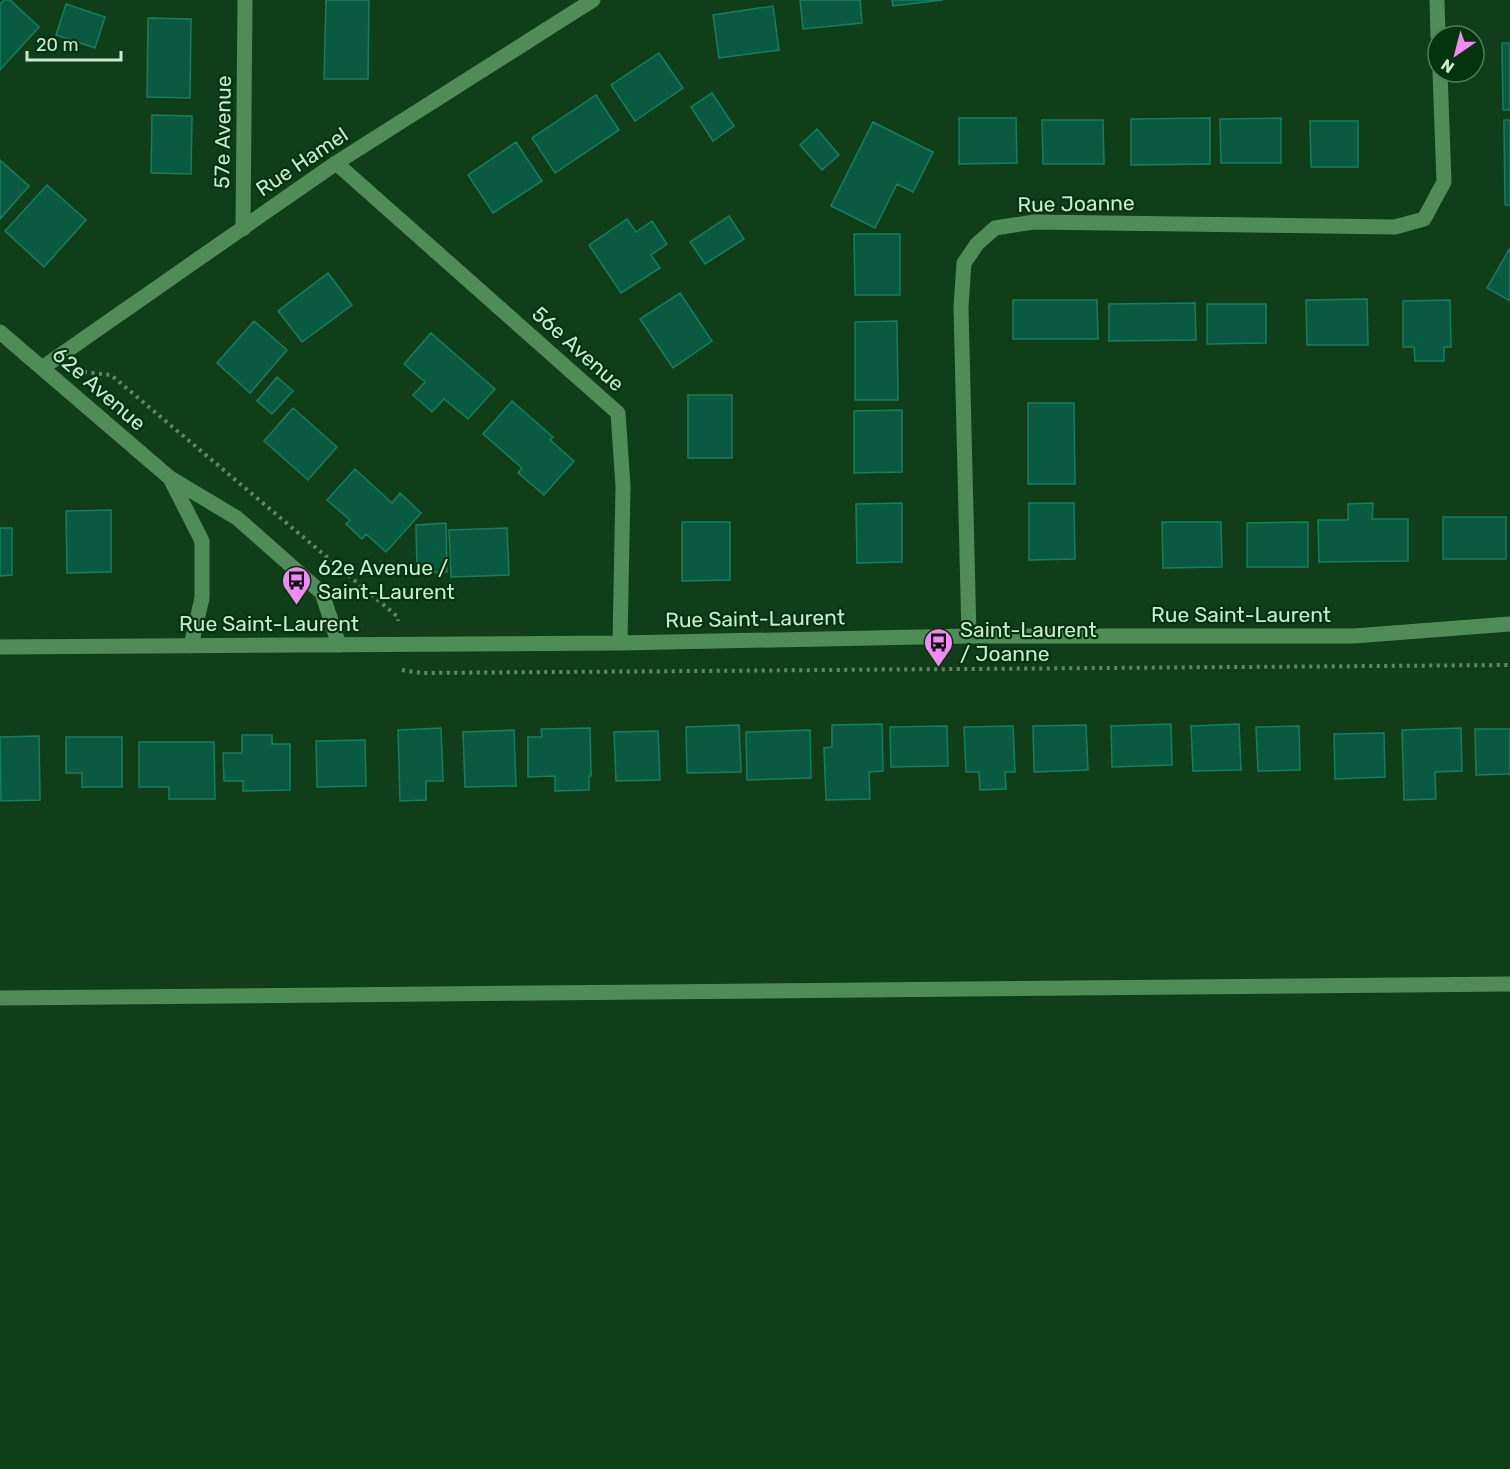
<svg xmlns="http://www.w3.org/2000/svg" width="1510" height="1469" font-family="Rubik,sans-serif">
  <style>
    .building { fill: #0a5a42; stroke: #167e5e; stroke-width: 1.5 }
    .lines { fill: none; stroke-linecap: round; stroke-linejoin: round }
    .path { stroke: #608865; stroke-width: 4; stroke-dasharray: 3 4.5; stroke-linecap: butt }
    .minor { stroke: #508c57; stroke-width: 15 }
    .labels { text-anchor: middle; stroke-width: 4.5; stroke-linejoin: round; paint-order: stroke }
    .street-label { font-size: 21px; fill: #ccebce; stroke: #03340e }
    .poi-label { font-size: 21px; fill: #ccebce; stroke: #03340e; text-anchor: start }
  </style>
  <rect width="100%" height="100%" fill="#103e18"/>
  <!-- building -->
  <path class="building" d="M4,0H10L39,27L0,70V4Z
    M326,0H369L368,79H324Z
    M800,0H860L862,23L803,29Z
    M892,0H943L893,6Z
    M66,4L105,17L95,48L56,35Z
    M773,6L779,50L719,58L713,15Z
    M148,18L191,19L190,98L147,97Z
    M1502,43H1510V110H1503Z
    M659,53L683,88L635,121L611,85Z
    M712,93L734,126L713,141L691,107Z
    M596,95L619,130L555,173L532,138Z
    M152,115L192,116L191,174L151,173Z
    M959,118H1016L1017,163L959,164Z
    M1210,118V164L1131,165V119Z
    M1281,118V163H1221L1220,119Z
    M1042,120H1103L1104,164H1043Z
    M1504,120H1510V205H1505Z
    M1310,121H1358V167H1311Z
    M873,122L933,152L913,192L897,184L875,228L831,206Z
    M817,129L839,155L822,170L800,145Z
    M516,142L542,181L493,213L468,175Z
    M0,160L29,186L0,219Z
    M47,185L86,220L44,267L5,231Z
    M729,216L744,239L705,264L690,242Z
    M627,219L636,232L652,221L667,244L651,255L660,268L621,293L589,245Z
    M854,234H900V295H855Z
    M1510,248V301L1487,288Z
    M328,273L352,305L302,342L278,311Z
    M680,293L712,341L673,368L640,319Z
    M1367,299L1368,345H1307L1306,300Z
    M1013,300H1097L1098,339H1013Z
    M1450,300L1451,347H1444V361H1415L1414,347H1403V301Z
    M1195,303L1196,340L1109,341V304Z
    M1207,304H1266V343L1207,344Z
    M254,321L287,350L250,393L217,363Z
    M897,321L898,400H855V322Z
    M431,333L495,389L468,419L444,399L432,412L413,395L425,382L404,364Z
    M277,377L293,391L272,414L257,401Z
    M688,395H732V458H688Z
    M512,401L553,437L550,440L574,461L544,495L518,473L522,468L483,434Z
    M1028,403H1074L1075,484H1028Z
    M293,408L337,447L308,480L264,441Z
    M902,410V472L854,473V411Z
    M355,469L392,503L400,493L421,513L386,552L366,534L362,539L346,524L350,520L327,500Z
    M902,503V562L857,563L856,504Z
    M1029,503H1074L1075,559L1029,560Z
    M1373,503L1372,519H1408V561L1319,562L1318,520H1348V504Z
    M111,510V572L67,573L66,511Z
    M1443,517H1506V559H1443Z
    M682,522H730V580L682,581Z
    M1162,522H1221L1222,567L1163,568Z
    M1308,522V567H1247V523Z
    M446,523L447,572L417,573L416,525Z
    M0,528H12V575L0,576Z
    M507,528L509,575L451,577L449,530Z
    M882,724L883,771L869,772L870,799L826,800L824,748L832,747V725Z
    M1171,724L1172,765L1112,767L1111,726Z
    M1239,724L1241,770L1193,771L1191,726Z
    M739,725L741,772L687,773L686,727Z
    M1086,725L1088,770L1034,772L1033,726Z
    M947,726L948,766L891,767L890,727Z
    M1013,726L1015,772H1005L1006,789L980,790L979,772H966L964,727Z
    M1299,726L1300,770L1258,771L1256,727Z
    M441,728L443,781H426V800L400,801L398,730Z
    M590,728L591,776H589V790L555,791V776L528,777V737H542L541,729Z
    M1461,728L1462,771L1435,772L1436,799L1404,800L1402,730Z
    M1475,729H1510V774L1476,775Z
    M514,730L516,786L465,787L463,732Z
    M810,730L811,778L747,780L746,732Z
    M658,731L660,780L616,781L614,732Z
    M1384,733L1385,777L1335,779L1334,734Z
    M242,735H272V744H290V790L243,791V781H224L223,753H242Z
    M39,736L40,800L1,801L0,737Z
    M66,737H122V787H82V773H66Z
    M365,740L366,786L317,787L316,741Z
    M139,742H214L215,799H169V787H139Z"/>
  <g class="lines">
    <!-- path -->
    <path class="path" d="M84,372L111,375L398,617V621
      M402,670L421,673L1510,665"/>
    <!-- minor -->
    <path class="minor" d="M1437,0L1438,36
      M336,163L618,413L623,486L620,643
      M243,229L245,0
      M0,332L170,478L237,518L322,593L339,645
      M42,368L336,163L593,0
      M170,478L202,541V598L191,646
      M969,636L961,307L964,263L977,244L995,228L1034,222L1395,227L1424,219L1444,182L1440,72
      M0,647L620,643L969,636H1354L1510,624
      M0,998L1510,984"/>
  </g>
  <!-- icons -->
  <defs>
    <symbol id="bus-pin" viewBox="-11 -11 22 30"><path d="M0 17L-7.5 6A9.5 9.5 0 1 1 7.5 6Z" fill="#f28af3" stroke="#03340e"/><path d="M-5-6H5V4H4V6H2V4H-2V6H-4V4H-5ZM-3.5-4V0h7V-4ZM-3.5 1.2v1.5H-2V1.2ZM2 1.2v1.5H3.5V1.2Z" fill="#111"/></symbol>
  </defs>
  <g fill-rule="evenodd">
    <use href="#bus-pin" x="280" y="564" width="33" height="45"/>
    <use href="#bus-pin" x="922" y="626" width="33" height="45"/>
  </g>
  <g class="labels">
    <!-- street labels -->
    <g class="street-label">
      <text transform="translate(223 132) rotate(-89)" y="7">57e Avenue</text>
      <text transform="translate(302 162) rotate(-34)" y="7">Rue Hamel</text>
      <text transform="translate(1076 204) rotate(-1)" y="7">Rue Joanne</text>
      <text transform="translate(578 349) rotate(42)" y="7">56e Avenue</text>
      <text transform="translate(99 389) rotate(41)" y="7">62e Avenue</text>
      <text x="1241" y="622">Rue Saint-Laurent</text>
      <text transform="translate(755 619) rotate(-1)" y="7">Rue Saint-Laurent</text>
      <text x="269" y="631">Rue Saint-Laurent</text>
    </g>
    <!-- poi labels -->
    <g class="poi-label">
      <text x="318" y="575">62e Avenue /<tspan x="318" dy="24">Saint-Laurent</tspan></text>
      <text x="960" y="637">Saint-Laurent<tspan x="960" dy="24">/ Joanne</tspan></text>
    </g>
  </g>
  <!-- north arrow -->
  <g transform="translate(1456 54) rotate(215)"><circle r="28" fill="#03340e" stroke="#537d5b" stroke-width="1.5"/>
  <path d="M0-4.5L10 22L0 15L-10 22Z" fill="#f28af3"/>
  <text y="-9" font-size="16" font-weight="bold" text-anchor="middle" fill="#ccebce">N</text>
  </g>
  <!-- scale -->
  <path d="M27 51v9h94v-9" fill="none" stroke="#ccebce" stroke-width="3"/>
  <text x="36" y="51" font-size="18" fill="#ccebce" stroke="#03340e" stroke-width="4.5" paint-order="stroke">20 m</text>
</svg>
